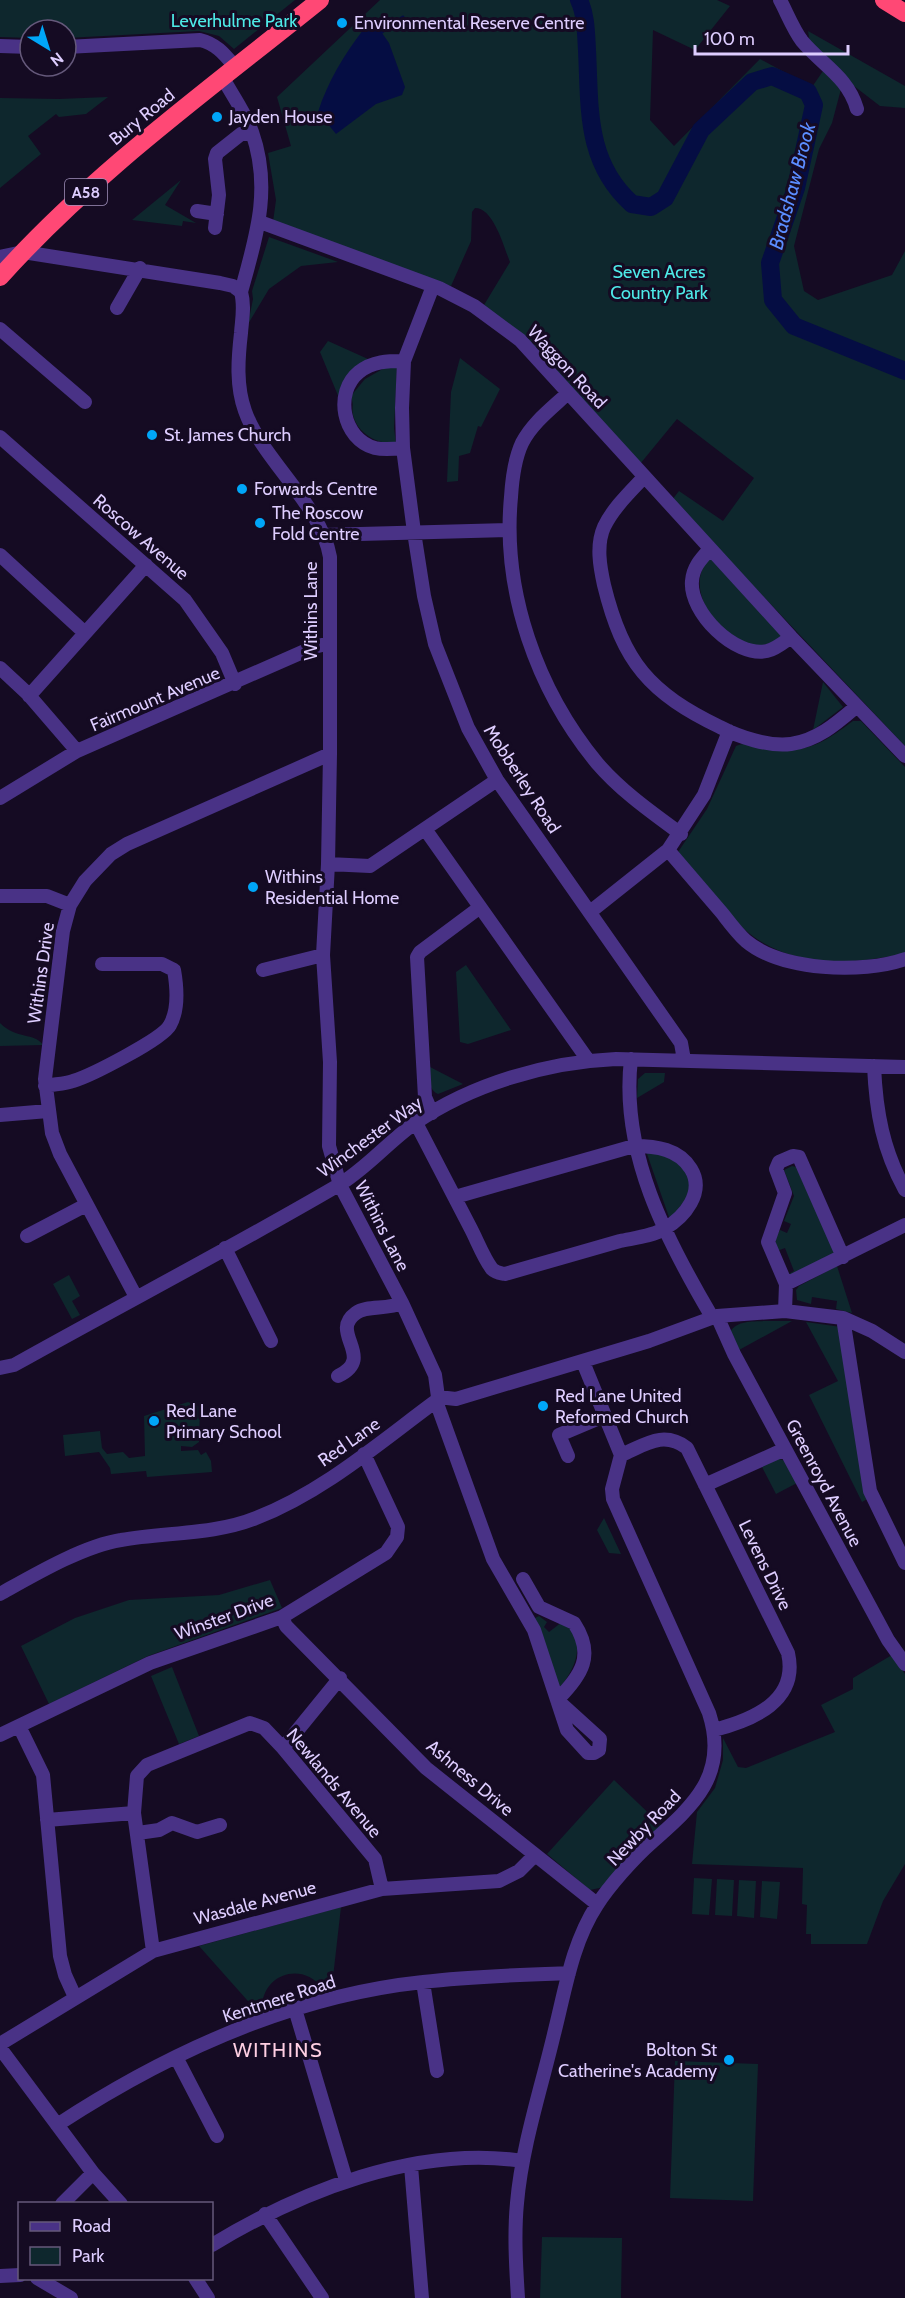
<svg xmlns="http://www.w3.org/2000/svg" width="905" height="2298" font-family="Cabin,sans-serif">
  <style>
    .green { fill: #0e272d }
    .water { fill: #050d43 }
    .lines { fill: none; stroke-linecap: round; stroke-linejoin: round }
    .stream { stroke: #050d43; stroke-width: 3 }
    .river { stroke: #050d43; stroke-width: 18 }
    .minor { stroke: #493286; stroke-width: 14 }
    .highway { stroke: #ff4875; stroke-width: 18 }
    .poi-dot { fill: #00a6f8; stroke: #150b23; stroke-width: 2 }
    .labels { text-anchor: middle; stroke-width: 6; stroke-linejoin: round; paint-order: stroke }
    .shield { fill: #150b23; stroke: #a293bd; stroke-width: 1.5 }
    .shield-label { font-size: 16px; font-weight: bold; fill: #decdff }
    .park-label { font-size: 18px; fill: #4eeae8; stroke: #150b23 }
    .poi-label { font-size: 18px; fill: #decdff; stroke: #150b23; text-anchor: start }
    .street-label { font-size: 18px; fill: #decdff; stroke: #150b23 }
    .water-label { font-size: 20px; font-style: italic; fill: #5b8dff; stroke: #150b23 }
    .neighbourhood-label { font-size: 20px; letter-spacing: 1.5px; fill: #ffcfe3; stroke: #150b23 }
  </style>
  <rect width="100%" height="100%" fill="#150b23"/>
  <!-- green -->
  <path class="green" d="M0,0H295L234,49L219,36L199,31L66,38V30H30V38L0,37Z
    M380,0H717L730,6L695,50L653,30L650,120L674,146L760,59L812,87L823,71L841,89L832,123L819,149L794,246L804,291L818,300L892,275L905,251V746L672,500L679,491L723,521L754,478L677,419L640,464L521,335L484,305L510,262C504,248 494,208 475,208L472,212L471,241L451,286L273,222L276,200L268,153L291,146L277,97Z
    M808,31L905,86V108L880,106L837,73L811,49Z
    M108,97L86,114L59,117L56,114L28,136L41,154L0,188V98L59,99Z
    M181,180L165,205L196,223L183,221L182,226L132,220Z
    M269,237L338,262L301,266L269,289L248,324L253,299L252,291Z
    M328,341L368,359L360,364L339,398L320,352Z
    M460,358L500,389L481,427L478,426L470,453L459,456L458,481L447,482L451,392Z
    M388,366L397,367L394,428L396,443C380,445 358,435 353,415C351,408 355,403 350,397L365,379Z
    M710,558L782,635C745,673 673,595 710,558Z
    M823,682L843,707L813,730Z
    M853,721H861L905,767V953C851,966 788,968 744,929C719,906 699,877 678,852L707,809L736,746C754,739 771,749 790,749C814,751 835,734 853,721Z
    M466,965L511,1030L468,1044L460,1042L456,972Z
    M0,1023C17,1040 34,1032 43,1045L0,1046Z
    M430,1067L463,1084L438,1094C427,1089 430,1077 430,1067Z
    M645,1073H665L664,1082L637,1098L638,1079Z
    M646,1151C678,1158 680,1158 693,1189L670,1220Z
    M792,1166L796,1167L834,1250V1255L790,1278L787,1275L794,1271L785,1248L777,1251L775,1239L780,1230L787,1233L791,1224L784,1221L794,1196L784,1170Z
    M837,1266L852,1313L836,1309L837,1301L812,1297L811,1304L797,1300L796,1290L799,1286Z
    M69,1275L80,1296L72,1301L80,1315L72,1319L53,1284Z
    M765,1321H792L739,1350L730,1332C737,1320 753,1322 765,1321Z
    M806,1322L841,1327L869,1498L862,1502L809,1395L838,1381Z
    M188,1402L200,1407L199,1442L192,1447L181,1446V1451L198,1450L201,1455L206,1452L211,1461L212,1472L147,1477L146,1471L111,1474L110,1468L99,1452L65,1456L63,1435L100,1431L102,1448L107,1454L123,1452L129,1458L145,1456L144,1416Z
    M777,1458L785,1461L797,1483L776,1494L761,1465Z
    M604,1518L621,1554L609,1553L597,1530Z
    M270,1580L282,1608L148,1656L49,1704L21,1646L75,1618L129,1600L219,1595Z
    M539,1616L547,1622L544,1627L549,1632L562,1622C588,1639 576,1669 559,1688L531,1620Z
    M892,1655L905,1674V1864L883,1901L867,1944H811V1934H806L807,1905L802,1904L803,1868L692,1864L697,1812L715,1788L723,1760V1738L738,1767L746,1768L835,1732L821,1705L853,1689V1678Z
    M172,1667L199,1736L179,1744L151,1676Z
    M614,1780L662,1826L604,1887L590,1890L547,1854Z
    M694,1878L712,1879L709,1915L692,1914Z
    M717,1879L734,1880L732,1916L715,1915Z
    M739,1880L756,1881L754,1918L737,1916Z
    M762,1881L780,1882L777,1919L760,1917Z
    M341,1907L332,1986L322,1988C303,1962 264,1973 262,2006L255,2009L199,1946Z
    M675,2061L758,2064L753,2201L670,2198Z
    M542,2237L622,2238L621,2298H540Z"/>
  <!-- water -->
  <path class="water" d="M372,28L380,30L389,43L405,87L402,95L376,104L336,134L318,112C328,81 344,55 363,30Z"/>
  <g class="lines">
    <!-- stream -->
    <path class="stream" d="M382,32L403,17"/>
    <!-- river -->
    <path class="river" d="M579,0C586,15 586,33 587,50C590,107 585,162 632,204L651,207L665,198L701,130L752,82L772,76L808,92L814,105L796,188L770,263L773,300L794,326L905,371"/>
    <!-- minor -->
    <path class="minor" d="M780,0C787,13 793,29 802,41C822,65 848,77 857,109
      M0,46L30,47
      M66,47L200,40C217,44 225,55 236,68
      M223,78C232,95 246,114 252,132C272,189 256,237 241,292C245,306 242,319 241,333C238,359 236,386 245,411C262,460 321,504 330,557V754L328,864L323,955L330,1062L329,1146L340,1185L402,1303L435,1375L438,1397
      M197,211L217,214
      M260,222L439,288L474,306L520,340L791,637L905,756
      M215,228L219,195L215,159L217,153L241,134L252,132
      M0,257L23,252L220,283L233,286L241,292
      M433,286L404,361L402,408L403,448L414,532L424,596L435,644L468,728L497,780L681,1043L684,1060
      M117,308L140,268
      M0,329L85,402
      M568,393C552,408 532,423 522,443C515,458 512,481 511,497C502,592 537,690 597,763C621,791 651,812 681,834
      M0,437L185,600L222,653L235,684
      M403,448C394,449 384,450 375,448C342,439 334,392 359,372C373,361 388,361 404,361
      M644,477C630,492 613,508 604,527C596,545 600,567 604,585C623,663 650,693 720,727C739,737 769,747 791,744C818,740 837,723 857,706
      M323,535L508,530
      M710,549C701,559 693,567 692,581C689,612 735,658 767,651C776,649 784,642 791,637
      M0,555L85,633
      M0,668L27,693L77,751
      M29,696L146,565
      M0,798L77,751L314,647L330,643
      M425,829L588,1060
      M668,850C686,871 704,892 722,913C729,922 737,933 746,941C782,971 862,974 905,959
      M328,864L370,866L497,780
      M0,896H47L70,905
      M590,912L668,850L704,795L729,731
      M263,970L323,955
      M631,1059C620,1152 666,1239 712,1317
      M874,1066C876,1112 883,1150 905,1190
      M45,1086C55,1084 65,1084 73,1081C90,1076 163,1039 170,1025C179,1009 177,987 174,970L162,964H102
      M432,1113L425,1097L417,957L420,952L479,908
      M0,1115L48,1111
      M416,1123C434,1157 452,1192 470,1227C477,1240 483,1257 492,1269C496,1273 500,1273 505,1274C543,1263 582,1252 620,1241C634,1238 653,1236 664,1229C685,1217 705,1192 691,1169C679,1149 656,1146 634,1146L455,1197
      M27,1236L86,1205
      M225,1248L271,1341
      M786,1284L768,1242L785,1193L776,1169L779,1162L793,1156L799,1157L843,1257
      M136,1297L60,1154L52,1133L45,1079L63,931L70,905L85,881L111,854L127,844L330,754
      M785,1311L786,1284L905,1225
      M717,1316L734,1354L888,1640L905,1664
      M843,1318L870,1491L905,1563
      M0,1368L14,1365C121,1305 231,1248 337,1186C365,1170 388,1142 415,1123C472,1084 547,1062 616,1059L905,1067
      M338,1376C377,1357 328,1333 356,1313C367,1305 387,1310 402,1303
      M436,1401L493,1559L534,1630L567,1730L588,1753H594L599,1750L600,1739L557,1700
      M621,1455C645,1445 663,1430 687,1448L788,1653C799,1701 753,1720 714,1730
      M568,1456L559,1435L604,1416
      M705,1485L785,1449
      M523,1579L539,1607L574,1623C595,1655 582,1675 557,1700
      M0,1594C34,1575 83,1546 121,1540C165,1532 214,1535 256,1518C323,1492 379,1443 436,1401L438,1397L456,1399L649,1341L717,1316L785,1311L843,1318L872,1331L905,1352
      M282,1617L286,1626L426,1768L597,1904
      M19,1726L43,1775L60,1956L65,1975L75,1997
      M0,1735L150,1663L282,1617L386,1553L397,1537L398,1527L364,1454
      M283,1748L340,1678
      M47,1820L134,1813
      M138,1833L159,1830L172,1823L197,1832L220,1825
      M153,1951L134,1813L137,1776L147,1765L250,1723L264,1728L283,1748L375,1859L382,1889
      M423,1982L437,2071
      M295,2009L346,2180
      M0,2044L153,1951L382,1889L499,1881L519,1871L535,1855
      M0,2048L93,2173L121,2204
      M176,2057L217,2136
      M57,2125C167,2053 291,1996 423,1982C472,1976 520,1975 569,1973
      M411,2166L422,2298
      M62,2204L93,2173
      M265,2214L322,2298
      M212,2245C301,2191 417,2145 523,2161
      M0,2276L20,2275
      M37,2278L71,2298
      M195,2278L208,2298
      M518,2298C516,2267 514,2234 517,2203C522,2146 541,2089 554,2034C565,1991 572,1943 597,1905C609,1886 634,1858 651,1843C693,1806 729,1775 709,1713L613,1499L612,1489L621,1455L583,1362"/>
    <!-- highway -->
    <path class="highway" d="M884,0L905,13
      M0,277C94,172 211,88 320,0"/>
  </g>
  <!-- markers -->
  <g class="poi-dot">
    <circle cx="342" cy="23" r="6"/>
    <circle cx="217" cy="117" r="6"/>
    <circle cx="152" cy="435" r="6"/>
    <circle cx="242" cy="489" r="6"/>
    <circle cx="260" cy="523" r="6"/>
    <circle cx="253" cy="887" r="6"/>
    <circle cx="543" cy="1406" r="6"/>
    <circle cx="154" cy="1421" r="6"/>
    <circle cx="729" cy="2060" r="6"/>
  </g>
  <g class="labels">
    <!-- shield labels -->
    <rect class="shield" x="65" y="179" width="42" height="26" rx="4.5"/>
    <g class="shield-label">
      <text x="86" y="198">A58</text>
    </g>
    <!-- park labels -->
    <g class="park-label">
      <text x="234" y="27">Leverhulme Park</text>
      <text x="659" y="278">Seven Acres<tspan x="659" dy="21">Country Park</tspan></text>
    </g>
    <!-- poi labels -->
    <g class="poi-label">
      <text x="354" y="29">Environmental Reserve Centre</text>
      <text x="229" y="123">Jayden House</text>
      <text x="164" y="441">St. James Church</text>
      <text x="254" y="495">Forwards Centre</text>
      <text x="272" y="519">The Roscow<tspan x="272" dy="21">Fold Centre</tspan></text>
      <text x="265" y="883">Withins<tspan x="265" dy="21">Residential Home</tspan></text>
      <text x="555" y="1402">Red Lane United<tspan x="555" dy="21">Reformed Church</tspan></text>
      <text x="166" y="1417">Red Lane<tspan x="166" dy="21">Primary School</tspan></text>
      <text x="717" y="2056" text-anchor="end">Bolton St<tspan x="717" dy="21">Catherine's Academy</tspan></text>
    </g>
    <!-- street labels -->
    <g class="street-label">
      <text transform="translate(142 117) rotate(-39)" y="6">Bury Road</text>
      <text transform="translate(567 367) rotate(47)" y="6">Waggon Road</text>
      <text transform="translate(141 537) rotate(41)" y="6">Roscow Avenue</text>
      <text transform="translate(311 611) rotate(-90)" y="6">Withins Lane</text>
      <text transform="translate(155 699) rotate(-23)" y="6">Fairmount Avenue</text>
      <text transform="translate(522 779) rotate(57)" y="6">Mobberley Road</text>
      <text transform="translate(41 973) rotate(-82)" y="6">Withins Drive</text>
      <text transform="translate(370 1137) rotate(-36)" y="6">Winchester Way</text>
      <text transform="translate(382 1226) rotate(63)" y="6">Withins Lane</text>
      <text transform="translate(349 1442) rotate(-35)" y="6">Red Lane</text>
      <text transform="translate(824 1483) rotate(62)" y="6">Greenroyd Avenue</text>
      <text transform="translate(765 1565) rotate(64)" y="6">Levens Drive</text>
      <text transform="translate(224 1617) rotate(-20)" y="6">Winster Drive</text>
      <text transform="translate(470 1778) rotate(40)" y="6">Ashness Drive</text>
      <text transform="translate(334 1783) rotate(50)" y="6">Newlands Avenue</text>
      <text transform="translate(644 1828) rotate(-46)" y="6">Newby Road</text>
      <text transform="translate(255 1903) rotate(-15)" y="6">Wasdale Avenue</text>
      <text transform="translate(279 1999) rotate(-18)" y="6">Kentmere Road</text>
    </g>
    <!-- water labels -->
    <g class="water-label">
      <text transform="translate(792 186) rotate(-75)" y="7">Bradshaw Brook</text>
    </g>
    <!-- neighbourhood labels -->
    <g class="neighbourhood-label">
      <text x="278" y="2057">WITHINS</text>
    </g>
  </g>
  <!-- legend -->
  <rect x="18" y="2202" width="195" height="78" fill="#150b23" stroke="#65597b" stroke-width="1.5"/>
  <rect x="30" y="2222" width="30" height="9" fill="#493286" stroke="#65597b" stroke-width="1.5"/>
  <text x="72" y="2232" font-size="18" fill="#decdff">Road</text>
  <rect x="30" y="2247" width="30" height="18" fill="#0e272d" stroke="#65597b" stroke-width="1.5"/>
  <text x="72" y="2262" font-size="18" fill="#decdff">Park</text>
  <!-- north arrow -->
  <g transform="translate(48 48) rotate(142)"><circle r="28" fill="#150b23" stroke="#65597b" stroke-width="1.5"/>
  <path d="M0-4.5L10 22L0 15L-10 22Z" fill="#00a6f8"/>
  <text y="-9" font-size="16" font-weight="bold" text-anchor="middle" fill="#decdff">N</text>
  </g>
  <!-- scale -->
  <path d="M695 45v9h153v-9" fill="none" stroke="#decdff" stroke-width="3"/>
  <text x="704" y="45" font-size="18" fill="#decdff" stroke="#150b23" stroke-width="4.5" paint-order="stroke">100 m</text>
</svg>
